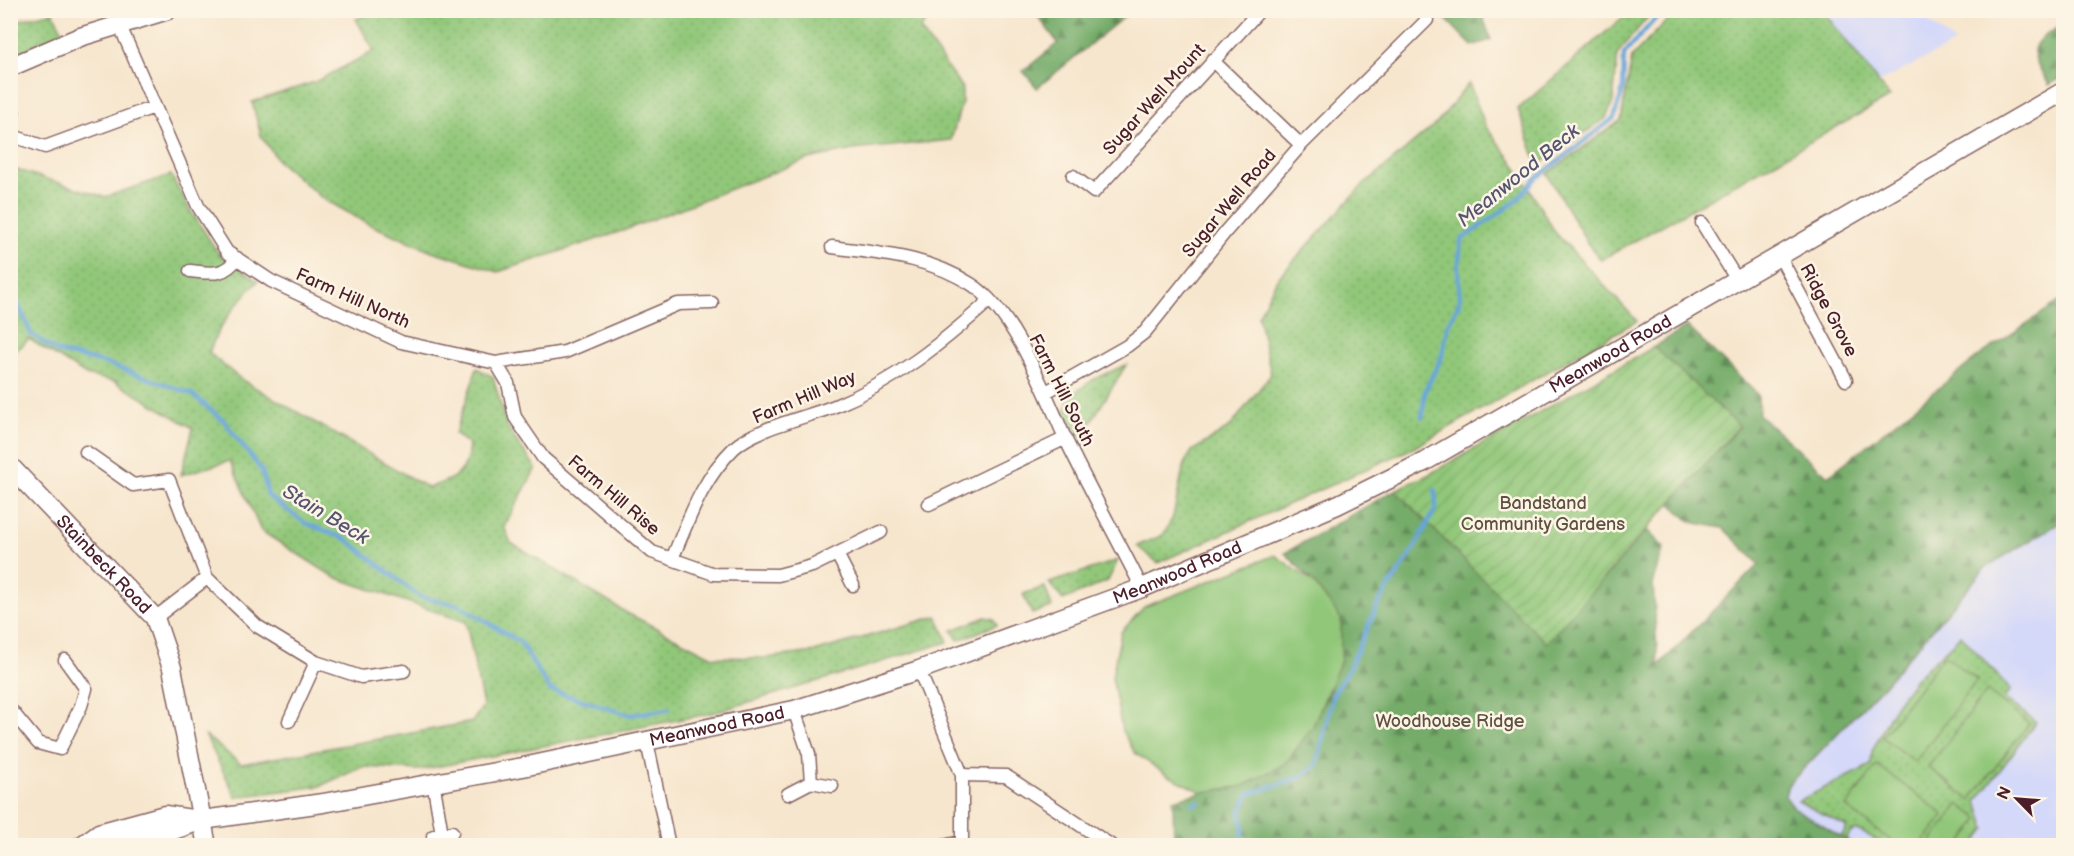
<svg xmlns="http://www.w3.org/2000/svg" width="2074" height="856" font-family="'Balsamiq Sans',sans-serif">
  <style>
    .built { fill: #d4d8f9 }
    .grass { fill: url(#grass-dots); stroke: #6e7352; stroke-width: 1.5 }
    .forest { fill: url(#forest-firs); stroke: #5f664a; stroke-width: 1.5 }
    .garden { fill: url(#garden-furrows); stroke: #6e7352; stroke-width: 1.5 }
    .pitch { fill: #91c779; stroke: #6e7352; stroke-width: 1.5 }
    .lines { fill: none; stroke-linecap: round; stroke-linejoin: round }
    .stream { stroke: #67a5d9; stroke-width: 4.5 }
    .street-casing { stroke: #876564; stroke-width: 15 }
    .secondary-casing { stroke: #876564; stroke-width: 21 }
    .street { stroke: #fff; stroke-width: 12 }
    .secondary { stroke: #fff; stroke-width: 18 }
    .labels { text-anchor: middle; stroke-width: 5; stroke-linejoin: round; paint-order: stroke }
    .street-label { font-size: 18px; fill: #4a1f2b; stroke: #fcf5e5 }
    .park-label { font-size: 18px; fill: #5f5142; stroke: #fcf5e5 }
    .water-label { font-size: 20px; font-style: italic; fill: #565571; stroke: #fcf5e5 }
  </style>
  <defs>
    <pattern id="grass-dots" width="8" height="8" patternUnits="userSpaceOnUse" patternTransform="scale(1.5)"><rect width="8" height="8" fill="#91c779"/><path d="M2 2h.1M6 6h.1" fill="none" stroke="#7faa69" stroke-width="1.8" stroke-linecap="round"/></pattern>
    <pattern id="forest-firs" width="22" height="20" patternUnits="userSpaceOnUse" patternTransform="scale(1.5)"><rect width="22" height="20" fill="#74ac69"/><path d="M5 1l3.5 6h-7zM16 11l3.5 6h-7z" fill="#618b57"/></pattern>
    <pattern id="garden-furrows" width="10" height="10" patternUnits="userSpaceOnUse" patternTransform="scale(1.5)"><rect width="10" height="10" fill="#91c779"/><path d="M-1 1l2-2M0 10L10 0M9 11l2-2" fill="none" stroke="#7faa69"/></pattern>
  </defs>
  <rect width="100%" height="100%" fill="#fcf5e5"/>
  <filter id="ink" filterUnits="userSpaceOnUse"><feTurbulence type="fractalNoise" baseFrequency=".0167" numOctaves="2"/><feDisplacementMap in="SourceGraphic" scale="12" xChannelSelector="R" yChannelSelector="G"/><feConvolveMatrix kernelMatrix="1 2 1 2 8 2 1 2 1" color-interpolation-filters="sRGB"/></filter>
  <filter id="wash" filterUnits="userSpaceOnUse"><feTurbulence type="fractalNoise" baseFrequency=".008" numOctaves="4" result="noise"/><feDisplacementMap in="SourceGraphic" scale="24" xChannelSelector="R" yChannelSelector="G"/><feGaussianBlur stdDeviation="1.35" result="paint"/><feColorMatrix in="noise" values="0 0 0 0 0 0 0 0 0 0 0 0 0 0 0 0 0 1.4 0 .05"/><feComposite in="paint" operator="in"/></filter>
  <g filter="url(#wash)">
    <rect width="100%" height="100%" fill="#f7e6ce"/>
    <!-- built -->
    <path class="built" d="M1823,11H1916L1955,43L1878,83Z
      M2063,522V845H1854L1794,808L1785,796L1788,785L1885,684L1986,567Z"/>
    <!-- grass -->
    <path class="grass" d="M382,10L935,11L920,29L962,88V102L951,140L853,150L808,159L625,230L498,272L432,251L368,224L322,198L279,162L261,136L252,102L315,82L374,51L356,19Z
      M1630,11H1653L1618,53L1613,102L1606,118L1538,165L1518,109Z
      M1676,11H1823L1890,97L1601,260L1588,244L1547,174L1621,120L1632,57Z
      M53,12L63,32L11,57V22Z
      M1469,83L1486,127L1513,162L1555,232L1637,321L1413,448L1158,563L1137,546L1163,535L1173,517L1184,464L1192,451L1230,427L1271,374L1258,316L1277,279L1360,188L1438,122Z
      M11,168L105,197L171,175L190,210L219,254L258,281C238,302 218,325 209,353L242,380L428,488C456,477 467,476 469,444L455,434L477,368L493,377L508,429L536,468L504,527L511,543L627,613L713,657L766,658L814,652L937,616L948,642L713,713L420,770L362,767L320,786L236,797L205,735L241,764L472,722L483,706L466,622L334,577L261,531L230,461L181,475L193,428L115,382L86,375L29,339L11,356V306L14,303L10,294Z
      M1126,365L1091,422L1085,447L1065,411L1069,397L1094,379Z
      M1118,560L1108,581L1063,600L1049,583Z
      M1045,587L1052,607L1032,614L1023,594Z
      M985,617L994,619L997,625L958,640L952,630Z
      M1961,635L2011,690L2004,698L2036,722L1977,801L1986,829L1974,845H1887L1857,830L1850,833L1846,841L1841,837L1847,827L1798,801L1871,765L1872,751L1896,704L1915,679Z"/>
    <!-- forest -->
    <path class="forest" d="M1034,11H1131L1037,88L1023,71L1058,43Z
      M1441,11H1481L1491,40L1472,46L1444,17Z
      M2063,25V77L2049,85C2029,49 2025,46 2063,25Z
      M2063,299V521L1986,567L1885,684L1788,785L1785,796L1794,808L1854,845L1730,846L1722,842L1719,846L1174,845L1173,800L1202,792L1243,786L1286,763L1312,726L1330,690L1341,619L1313,582L1285,553L1395,490L1546,642L1647,530L1664,548L1653,581L1658,666L1759,564L1723,528L1691,522L1670,503L1739,427L1654,347L1687,326L1758,395L1759,415L1828,476L1979,356Z"/>
    <!-- garden -->
    <path class="garden" d="M1654,347L1739,426L1546,643L1395,490L1428,475Z"/>
    <!-- pitch -->
    <path class="pitch" d="M1275,555L1313,582L1341,619V660L1313,726L1286,763L1243,786L1202,792L1167,775L1135,753L1122,731L1112,677L1121,632L1144,607Z
      M1944,655L1977,680L1915,762L1882,737Z
      M1987,691L2029,724L1970,800L1928,767Z
      M1877,765L1944,815L1921,845H1897L1846,807Z
      M1959,804L1979,819L1960,845H1935L1931,842Z"/>
    <g class="lines">
      <!-- stream -->
      <path class="stream" d="M10,286L31,334L58,352L108,364L192,394L224,421L262,471L268,496L305,523L346,539L420,597L459,605L520,642L550,690L630,715L669,709
        M1422,417L1425,391L1442,356L1448,325L1460,301L1458,271L1461,240L1515,202L1535,179L1614,118L1623,89L1624,54L1663,10
        M1193,804L1199,802
        M1239,846L1244,828L1240,813L1249,794L1301,777L1317,765L1333,694L1348,671L1378,604L1414,549L1436,508L1435,490"/>
    </g>
  </g>
  <g filter="url(#ink)">
    <g class="lines">
      <defs>
        <path id="street" d="M120,26L198,206L227,252L271,281L401,342L496,363L565,352L678,304L712,303
          M1212,60L1301,145
          M10,125L13,112
          M10,135L45,147L154,107
          M1073,176L1094,192L1260,10
          M1702,223L1737,280
          M832,247C882,254 926,256 971,284C1014,311 1045,393 1065,438C1089,488 1117,538 1142,588
          M1780,257L1846,380
          M190,271C211,273 224,277 237,258
          M496,363L508,383L515,417L543,458L652,552L714,574L778,575L812,566L881,532
          M1046,392L1127,346L1145,332L1226,231L1301,145L1427,20
          M86,452L133,485L169,480L207,578L257,626L316,662L361,677L404,671
          M929,504L1066,438
          M837,554L853,585
          M672,559C689,519 702,479 734,448C755,428 808,417 835,406C894,382 942,343 989,301
          M155,618L207,578
          M919,670L962,775V846
          M10,709L38,743L60,749L81,706L86,689L65,660
          M289,721L316,662
          M647,742L669,846
          M962,775L1006,776L1112,846
          M433,781L442,834
          M811,782L832,786
          M788,794L811,782L809,754L794,710
          M433,836L452,832
          M943,846L961,842"/>
        <g id="secondary">
          <path d="M10,67L80,37L168,10"/>
          <path id="s1" d="M10,466L155,618L172,668L207,846"/>
          <path d="M81,846L99,833L165,815L198,820"/>
          <path id="s2" d="M102,846L162,834L203,820L323,803L523,767L794,710L919,670L1142,588L1337,505L1424,462L2064,91"/>
        </g>
      </defs>
      <!-- street casing -->
      <use href="#street" class="street-casing"/>
      <!-- secondary casing -->
      <use href="#secondary" class="secondary-casing"/>
      <!-- street -->
      <use href="#street" class="street"/>
      <!-- secondary -->
      <use href="#secondary" class="secondary"/>
    </g>
  </g>
  <g class="labels">
    <!-- street labels -->
    <g class="street-label">
      <text transform="translate(1154 99) rotate(-48)" y="6">Sugar Well Mount</text>
      <text transform="translate(1229 203) rotate(-50)" y="6">Sugar Well Road</text>
      <text transform="translate(353 298) rotate(24)" y="6">Farm Hill North</text>
      <text transform="translate(1829 310) rotate(62)" y="6">Ridge Grove</text>
      <text dy="6" stroke="none"><textPath href="#s2" startOffset="1599">Meanwood Road</textPath></text>
      <text transform="translate(1062 390) rotate(63)" y="6">Farm Hill South</text>
      <text transform="translate(804 397) rotate(-23)" y="6">Farm Hill Way</text>
      <text transform="translate(614 495) rotate(40)" y="6">Farm Hill Rise</text>
      <text dy="6" stroke="none"><textPath href="#s1" startOffset="136">Stainbeck Road</textPath></text>
      <text dy="6" stroke="none"><textPath href="#s2" startOffset="1113">Meanwood Road</textPath></text>
      <text dy="6" stroke="none"><textPath href="#s2" startOffset="627">Meanwood Road</textPath></text>
    </g>
    <!-- park labels -->
    <g class="park-label">
      <text x="1543" y="509">Bandstand<tspan x="1543" dy="21">Community Gardens</tspan></text>
      <text x="1450" y="727">Woodhouse Ridge</text>
    </g>
    <!-- water labels -->
    <g class="water-label">
      <text transform="translate(1518 175) rotate(-39)" y="7">Meanwood Beck</text>
      <text transform="translate(326 514) rotate(31)" y="7">Stain Beck</text>
    </g>
  </g>
  <!-- margin -->
  <rect width="2074" height="856" fill="none" stroke="#fcf5e5" stroke-width="36"/>
  <!-- north arrow -->
  <g transform="translate(2017 799) rotate(295)" stroke="#fcf5e5" stroke-width="4.5" paint-order="stroke">
  <path d="M0-4.5L10 22L0 15L-10 22Z" fill="#4a1f2b"/>
  <text y="-9" font-size="16" font-weight="bold" text-anchor="middle" fill="#4a1f2b">N</text>
  </g>
</svg>
